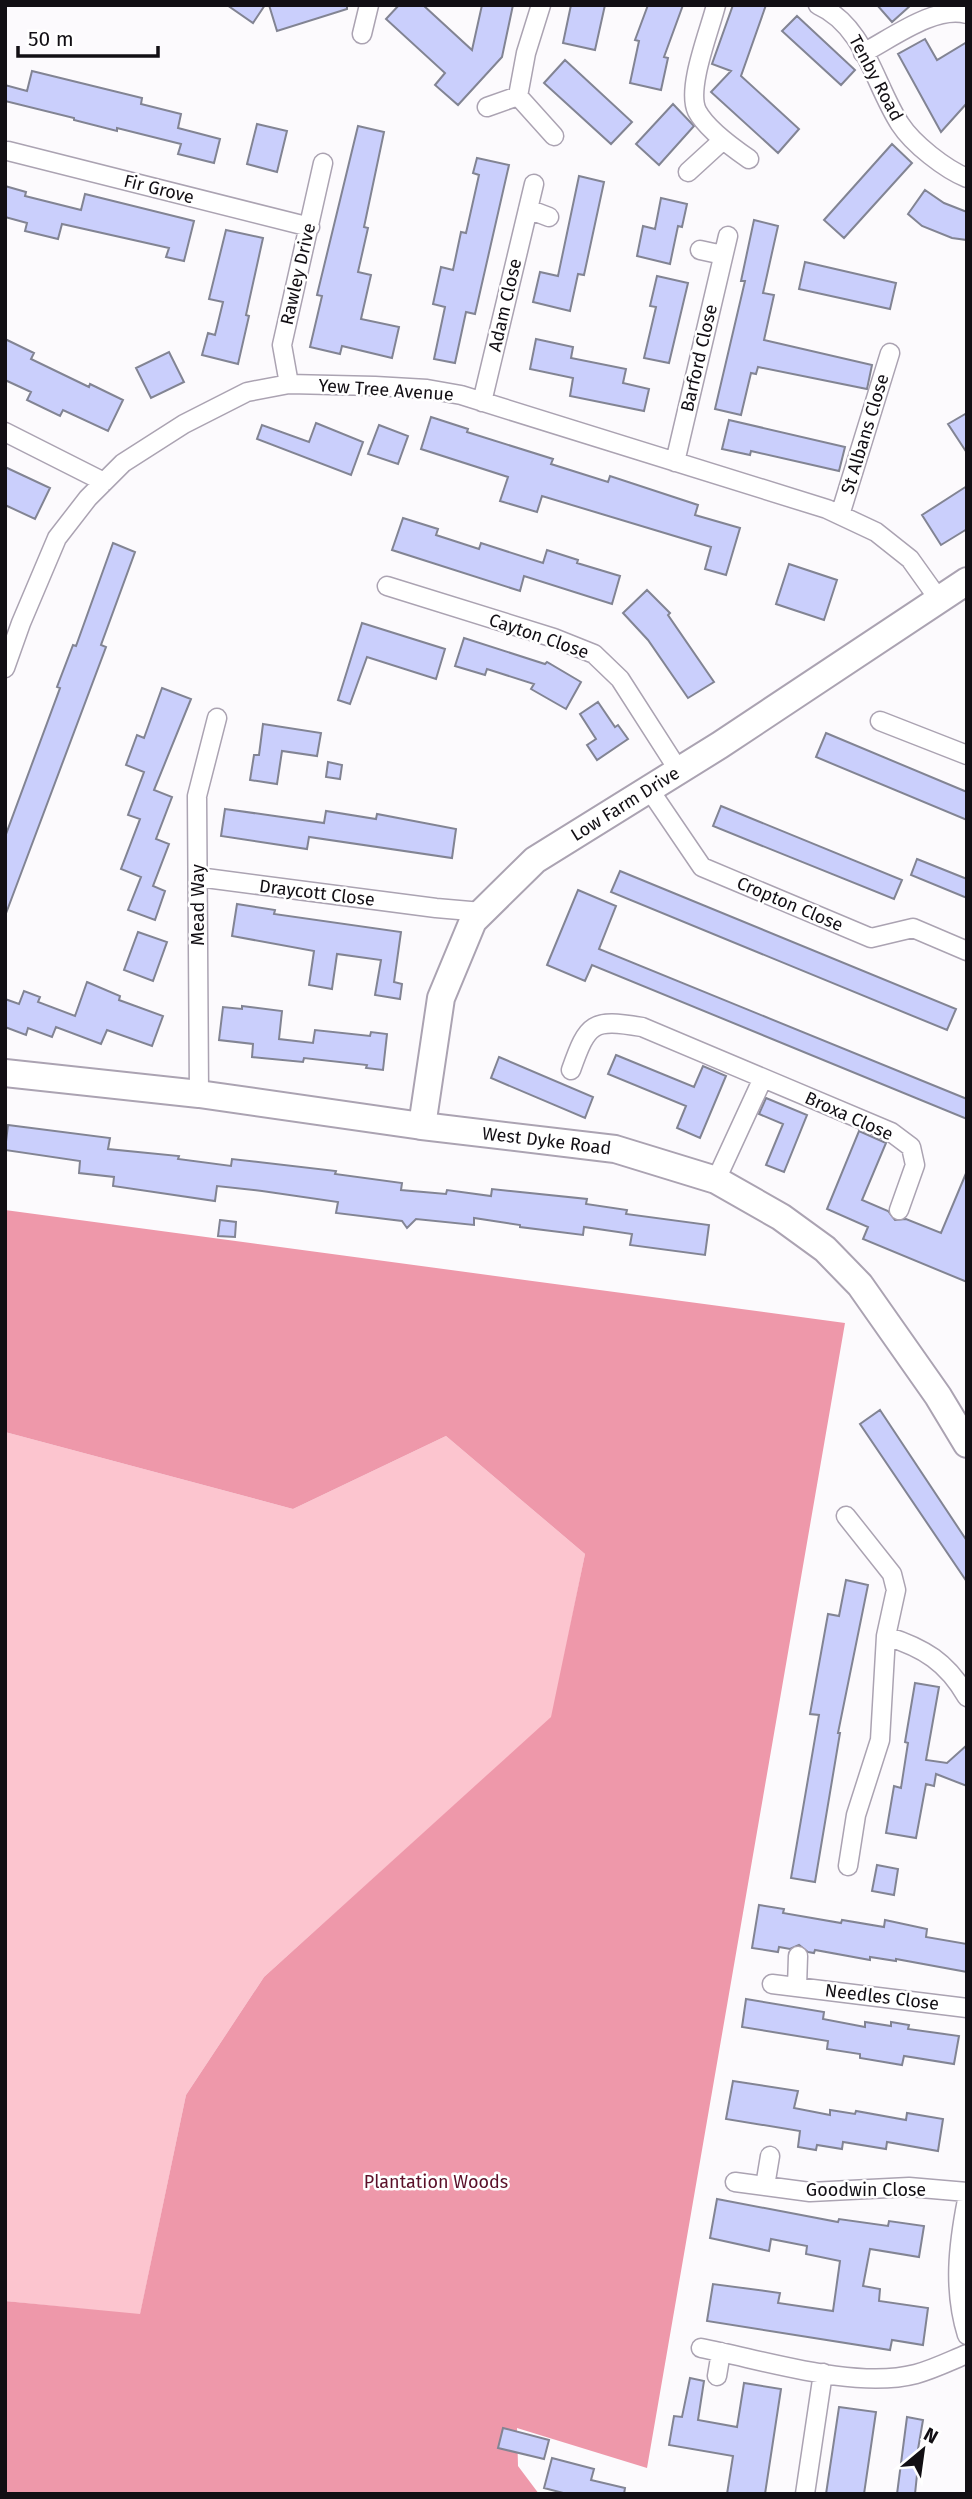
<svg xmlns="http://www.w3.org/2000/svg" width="972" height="2499" font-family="'Fira Sans',sans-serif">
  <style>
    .green { fill: #fcc5cf }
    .forest { fill: #ee98aa }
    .building { fill: #cacffc; stroke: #828493; stroke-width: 2 }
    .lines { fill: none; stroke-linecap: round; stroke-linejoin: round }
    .street-casing { stroke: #aba3b2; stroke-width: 21 }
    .secondary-casing { stroke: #aba3b2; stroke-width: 30 }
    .street { stroke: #fff; stroke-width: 18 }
    .secondary { stroke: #fff; stroke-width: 26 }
    .labels { text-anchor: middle; stroke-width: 5; stroke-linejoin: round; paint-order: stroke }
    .street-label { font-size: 18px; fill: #120f14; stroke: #fff }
    .park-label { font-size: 18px; fill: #5b1029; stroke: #fff }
  </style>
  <rect width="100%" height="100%" fill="#fcfafd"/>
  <!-- green -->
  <path class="green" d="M5,1432L293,1509L446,1436L585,1554L552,1717L264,1977L186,2095L140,2315L5,2301Z"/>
  <!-- forest -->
  <path class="forest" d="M5,1210L845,1323L647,2468L517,2428L518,2466L539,2494H5V2301L140,2314L186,2095L264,1977L551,1717L585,1554L446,1436L293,1509L5,1432Z"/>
  <!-- building -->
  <path class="building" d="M227,5H265L253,23Z
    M269,5H347V9L277,31Z
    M399,5H423L472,50L482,5H513L502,57L458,105L435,85L445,73L386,19Z
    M571,5H605L595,50L563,43Z
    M648,5H683L664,57L668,58L661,90L630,83L639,41L635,40Z
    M733,5H766L741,76L799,129L778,153L711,92L731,71L712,64Z
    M877,5H911L892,22Z
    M797,16L855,70L841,85L782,31Z
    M925,39L937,60L967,42V103L941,132L898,54Z
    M565,60L632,122L611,144L544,83Z
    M32,71L142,98L141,104L181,114L178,128L220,139L214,163L178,154L181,144L117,128V131L74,120V118L5,101V85L27,91Z
    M673,104L694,126L659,165L636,144Z
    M257,124L287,131L277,172L247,164Z
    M358,126L384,132L364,227L368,228L358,272L371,275L361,319L399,327L392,358L342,346L340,354L310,347L322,296L317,295Z
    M892,144L912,163L844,238L824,220Z
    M477,158L509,165L475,314L466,312L455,363L434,359L445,307L433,304L441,267L453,270L461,232L466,233L479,175L473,173Z
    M579,176L604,182L584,275L578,274L570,311L533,302L540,272L558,276Z
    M5,186L26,192L25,196L81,210L85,194L194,221L184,261L166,257L169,248L62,224L58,239L25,231L27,223L5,217Z
    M925,190L944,203L967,212V240L952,238L922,226L908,214Z
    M661,198L687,204L682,227L678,226L670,264L637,256L643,226L655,229Z
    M754,220L778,226L763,293L774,295L764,340L872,365L867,389L758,367L756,374L751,373L741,415L715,409L745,281H741Z
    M226,230L263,238L246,315L249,316L238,364L202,355L208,333L215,335L223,302L209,299Z
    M805,262L896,283L890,309L799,289Z
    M657,276L688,283L669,363L644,358L656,307L650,306Z
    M5,339L34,353L31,359L89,387L90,384L123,400L108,431L63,410L60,416L27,400L31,392L5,380Z
    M536,339L573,347L571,358L626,369L623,383L649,389L644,411L570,396L573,378L530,369Z
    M169,352L184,382L151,398L136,368Z
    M967,413V453L948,424Z
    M431,417L468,429L467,432L553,459L551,464L608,482L610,476L698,505L695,515L740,528L726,575L705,569L711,547L542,496L537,512L500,501L508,477L421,449Z
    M729,420L845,447L839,471L751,451L750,455L722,449Z
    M316,423L363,442L351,475L257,439L262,425L309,442Z
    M379,425L408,436L398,464L368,454Z
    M5,467L50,488L35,519L5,505Z
    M967,486V529L941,545L922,515Z
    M403,518L438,529L436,535L479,549L481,543L543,563L547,550L578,560L577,563L620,576L612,604L524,576L520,591L392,550Z
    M113,543L135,552L101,645L106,647L5,916V837L60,688L57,687L73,645L76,646Z
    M789,564L837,580L824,620L776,604Z
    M647,590L670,613L668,615L714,682L688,698L648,640L623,613Z
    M362,623L445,649L436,679L367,657L350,704L338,700Z
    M464,638L545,664L547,662L581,682L566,709L531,689L534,684L487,669L485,675L455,666Z
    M162,688L191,699L154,790L172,797L156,839L169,844L153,886L165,891L155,920L128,910L141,877L121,869L140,819L128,815L144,772L126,765L137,735L144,738Z
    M598,702L615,727L618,725L628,739L597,760L587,745L596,739L580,714Z
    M263,724L321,733L317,756L282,751L277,784L250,780L254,755H259Z
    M826,733L967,792V820L816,757Z
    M328,762L342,765L340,779L326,777Z
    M721,806L902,880L894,899L713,826Z
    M225,809L324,823L326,811L376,819L377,814L456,829L452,858L309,837L307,849L221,836Z
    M917,859L967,879V898L911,875Z
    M620,871L956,1009L947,1030L611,892Z
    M578,890L616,906L599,949L967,1099V1119L592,965L585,981L547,965Z
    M237,904L275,910L274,914L401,932L394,982L402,984L400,999L375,995L381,960L337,954L332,989L309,985L314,951L232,936Z
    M138,932L167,942L153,981L124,970Z
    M87,982L120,996L119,1000L163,1016L152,1046L107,1030L101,1044L56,1027L52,1037L28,1028L26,1035L5,1027V999L19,1004L24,991L40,997L38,1002L75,1016Z
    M242,1006L282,1011L279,1039L313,1043L315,1030L370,1036L371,1032L387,1034L383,1070L366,1068L367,1065L304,1058L303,1062L252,1057L253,1044L219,1040L223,1007L242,1009Z
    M616,1055L694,1087L703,1066L726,1076L700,1138L677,1128L686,1106L608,1074Z
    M499,1057L593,1097L585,1118L491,1078Z
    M766,1098L807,1115L784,1172L766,1165L783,1124L759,1114Z
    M8,1125L110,1138L108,1149L179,1156L178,1159L231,1166L232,1159L336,1171L335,1174L402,1183L401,1190L446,1194L447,1190L491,1196L492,1189L587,1199L586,1204L627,1210L626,1214L709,1225L705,1255L630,1245L632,1234L584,1227L583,1235L520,1227V1225L474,1218V1225L416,1219L407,1228L402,1221L336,1213L338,1202L262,1191L217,1186L215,1201L113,1186L114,1177L79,1173L80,1161L5,1150Z
    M859,1131L886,1143L862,1200L888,1211L895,1220L906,1219L941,1233L967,1171V1282L863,1239L868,1227L827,1209Z
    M220,1220L236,1222L235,1237L218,1236Z
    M880,1410L967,1541V1582L860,1424Z
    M846,1580L868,1585L838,1733H840L815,1882L791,1878L819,1715L810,1714L828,1614L839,1616Z
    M915,1683L939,1687L926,1760L947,1763L967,1745V1786L936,1774L934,1786L926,1784L916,1838L886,1833L894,1786L901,1788L908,1743L905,1742Z
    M877,1865L898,1869L894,1895L872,1891Z
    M759,1905L784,1909L783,1913L841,1923L842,1920L884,1927L885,1920L927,1929L926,1937L967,1944V1972L896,1959V1961L870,1957V1960L815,1950L814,1953L808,1952L799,1945L790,1949L779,1947L778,1952L752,1948Z
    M746,1999L824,2012L823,2019L865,2027V2022L891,2026V2022L909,2025L908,2029L959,2036L954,2064L904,2056L902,2065L860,2058V2054L827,2049L828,2041L742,2027Z
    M733,2081L798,2091L794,2108L830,2115V2110L855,2114L856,2111L906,2120L907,2113L943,2119L938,2151L887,2142L886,2149L843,2142L842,2149L817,2145L816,2150L798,2147L800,2131L726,2119Z
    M717,2199L838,2222L839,2219L888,2226L889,2221L924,2226L919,2257L870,2249L863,2286L880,2289L879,2301L928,2308L923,2345L892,2340L890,2350L707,2321L713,2284L780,2293L778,2303L833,2311L840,2261L806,2254L807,2246L771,2239L769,2251L710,2238Z
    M690,2378L704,2381L698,2420L737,2427L744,2383L781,2389L765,2494H727L733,2456L669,2445L674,2416L682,2417Z
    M839,2407L876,2412L864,2494H826Z
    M907,2417L923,2420L915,2467L918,2465L915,2494H897Z
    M503,2428L549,2440L544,2459L498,2448Z
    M552,2458L594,2469L591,2480L625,2488L624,2494H567L544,2488Z"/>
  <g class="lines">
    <defs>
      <path id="street" d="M541,5L526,53L518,96L554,136
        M716,5C710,30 686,88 697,111C706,128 733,148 749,159
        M818,5C865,26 874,84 900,124C913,144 945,169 967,178
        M362,34L369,5
        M863,53C892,38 935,5 967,14
        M487,107L518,96
        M8,151L310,227
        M688,172L723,140
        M528,209L549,217
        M700,250L723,255
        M289,384L282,345L323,163
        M482,402L534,184
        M5,432L104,482
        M675,462L728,236
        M840,515L890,353
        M387,586L554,638L594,654L620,679L679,771
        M5,668L21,623L57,538L88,498L123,463L184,424L247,392L289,384L375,386L427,389L461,395L827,509L876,532L910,559L940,601
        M880,721L967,755
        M649,789L702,867L871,938L913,928L967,951
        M198,877L436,908L482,912
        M571,1070C588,1022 592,1019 642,1027L891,1132L911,1147L915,1165L899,1210
        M199,1094L197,796L217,718
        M716,1180L763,1078
        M846,1516L892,1574L896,1590L886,1636L880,1740L856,1815L848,1866
        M886,1636C924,1648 947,1662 967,1697
        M772,1984L967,2008
        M797,1987L798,1956
        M735,2182L810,2192L909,2187L967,2192
        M765,2186L770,2156
        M967,2200C958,2246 953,2290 967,2335
        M701,2348C764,2360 855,2390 916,2374C934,2369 950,2361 967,2354
        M717,2376L721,2352
        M805,2494L823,2373"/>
      <g id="secondary">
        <path id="s1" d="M5,1073L199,1094L422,1126L615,1149L716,1180L781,1217L825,1249L860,1285L938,1396L967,1444"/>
        <path id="s2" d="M422,1126L441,998L473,921L535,860L720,745L967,581"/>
      </g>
    </defs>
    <!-- street casing -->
    <use href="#street" class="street-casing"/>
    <!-- secondary casing -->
    <use href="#secondary" class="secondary-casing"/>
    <!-- street -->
    <use href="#street" class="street"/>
    <!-- secondary -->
    <use href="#secondary" class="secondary"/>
  </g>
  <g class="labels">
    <!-- street labels -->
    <g class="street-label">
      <text transform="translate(876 78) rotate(62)" y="6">Tenby Road</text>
      <text transform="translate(159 189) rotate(14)" y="6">Fir Grove</text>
      <text transform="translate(298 274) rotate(-77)" y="6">Rawley Drive</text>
      <text transform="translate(505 305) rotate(-77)" y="6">Adam Close</text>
      <text transform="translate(699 358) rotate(-77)" y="6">Barford Close</text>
      <text transform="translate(386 390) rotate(4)" y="6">Yew Tree Avenue</text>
      <text transform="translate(865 434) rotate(-73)" y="6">St Albans Close</text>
      <text transform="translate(539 636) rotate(19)" y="6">Cayton Close</text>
      <text dy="6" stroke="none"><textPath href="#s2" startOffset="406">Low Farm Drive</textPath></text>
      <text transform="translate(317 893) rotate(7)" y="6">Draycott Close</text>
      <text transform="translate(790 904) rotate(23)" y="6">Cropton Close</text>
      <text transform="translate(198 905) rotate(-90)" y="6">Mead Way</text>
      <text transform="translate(849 1116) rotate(24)" y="6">Broxa Close</text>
      <text dy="6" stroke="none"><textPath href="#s1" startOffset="546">West Dyke Road</textPath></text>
      <text transform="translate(882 1997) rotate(7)" y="6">Needles Close</text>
      <text x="866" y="2196">Goodwin Close</text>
    </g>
    <!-- park labels -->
    <g class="park-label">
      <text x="436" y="2188">Plantation Woods</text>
    </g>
  </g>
  <!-- border -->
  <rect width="972" height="2499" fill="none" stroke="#120f14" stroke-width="14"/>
  <!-- north arrow -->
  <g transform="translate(923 2450) rotate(29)" stroke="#ffffff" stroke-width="5" paint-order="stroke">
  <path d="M0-5L12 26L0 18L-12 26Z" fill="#120f14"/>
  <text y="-10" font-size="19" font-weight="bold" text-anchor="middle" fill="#120f14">N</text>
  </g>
  <!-- scale -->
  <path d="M18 46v10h140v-10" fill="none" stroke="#120f14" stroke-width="3.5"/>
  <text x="28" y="46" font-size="21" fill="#120f14" stroke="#ffffff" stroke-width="5" paint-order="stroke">50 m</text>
</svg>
